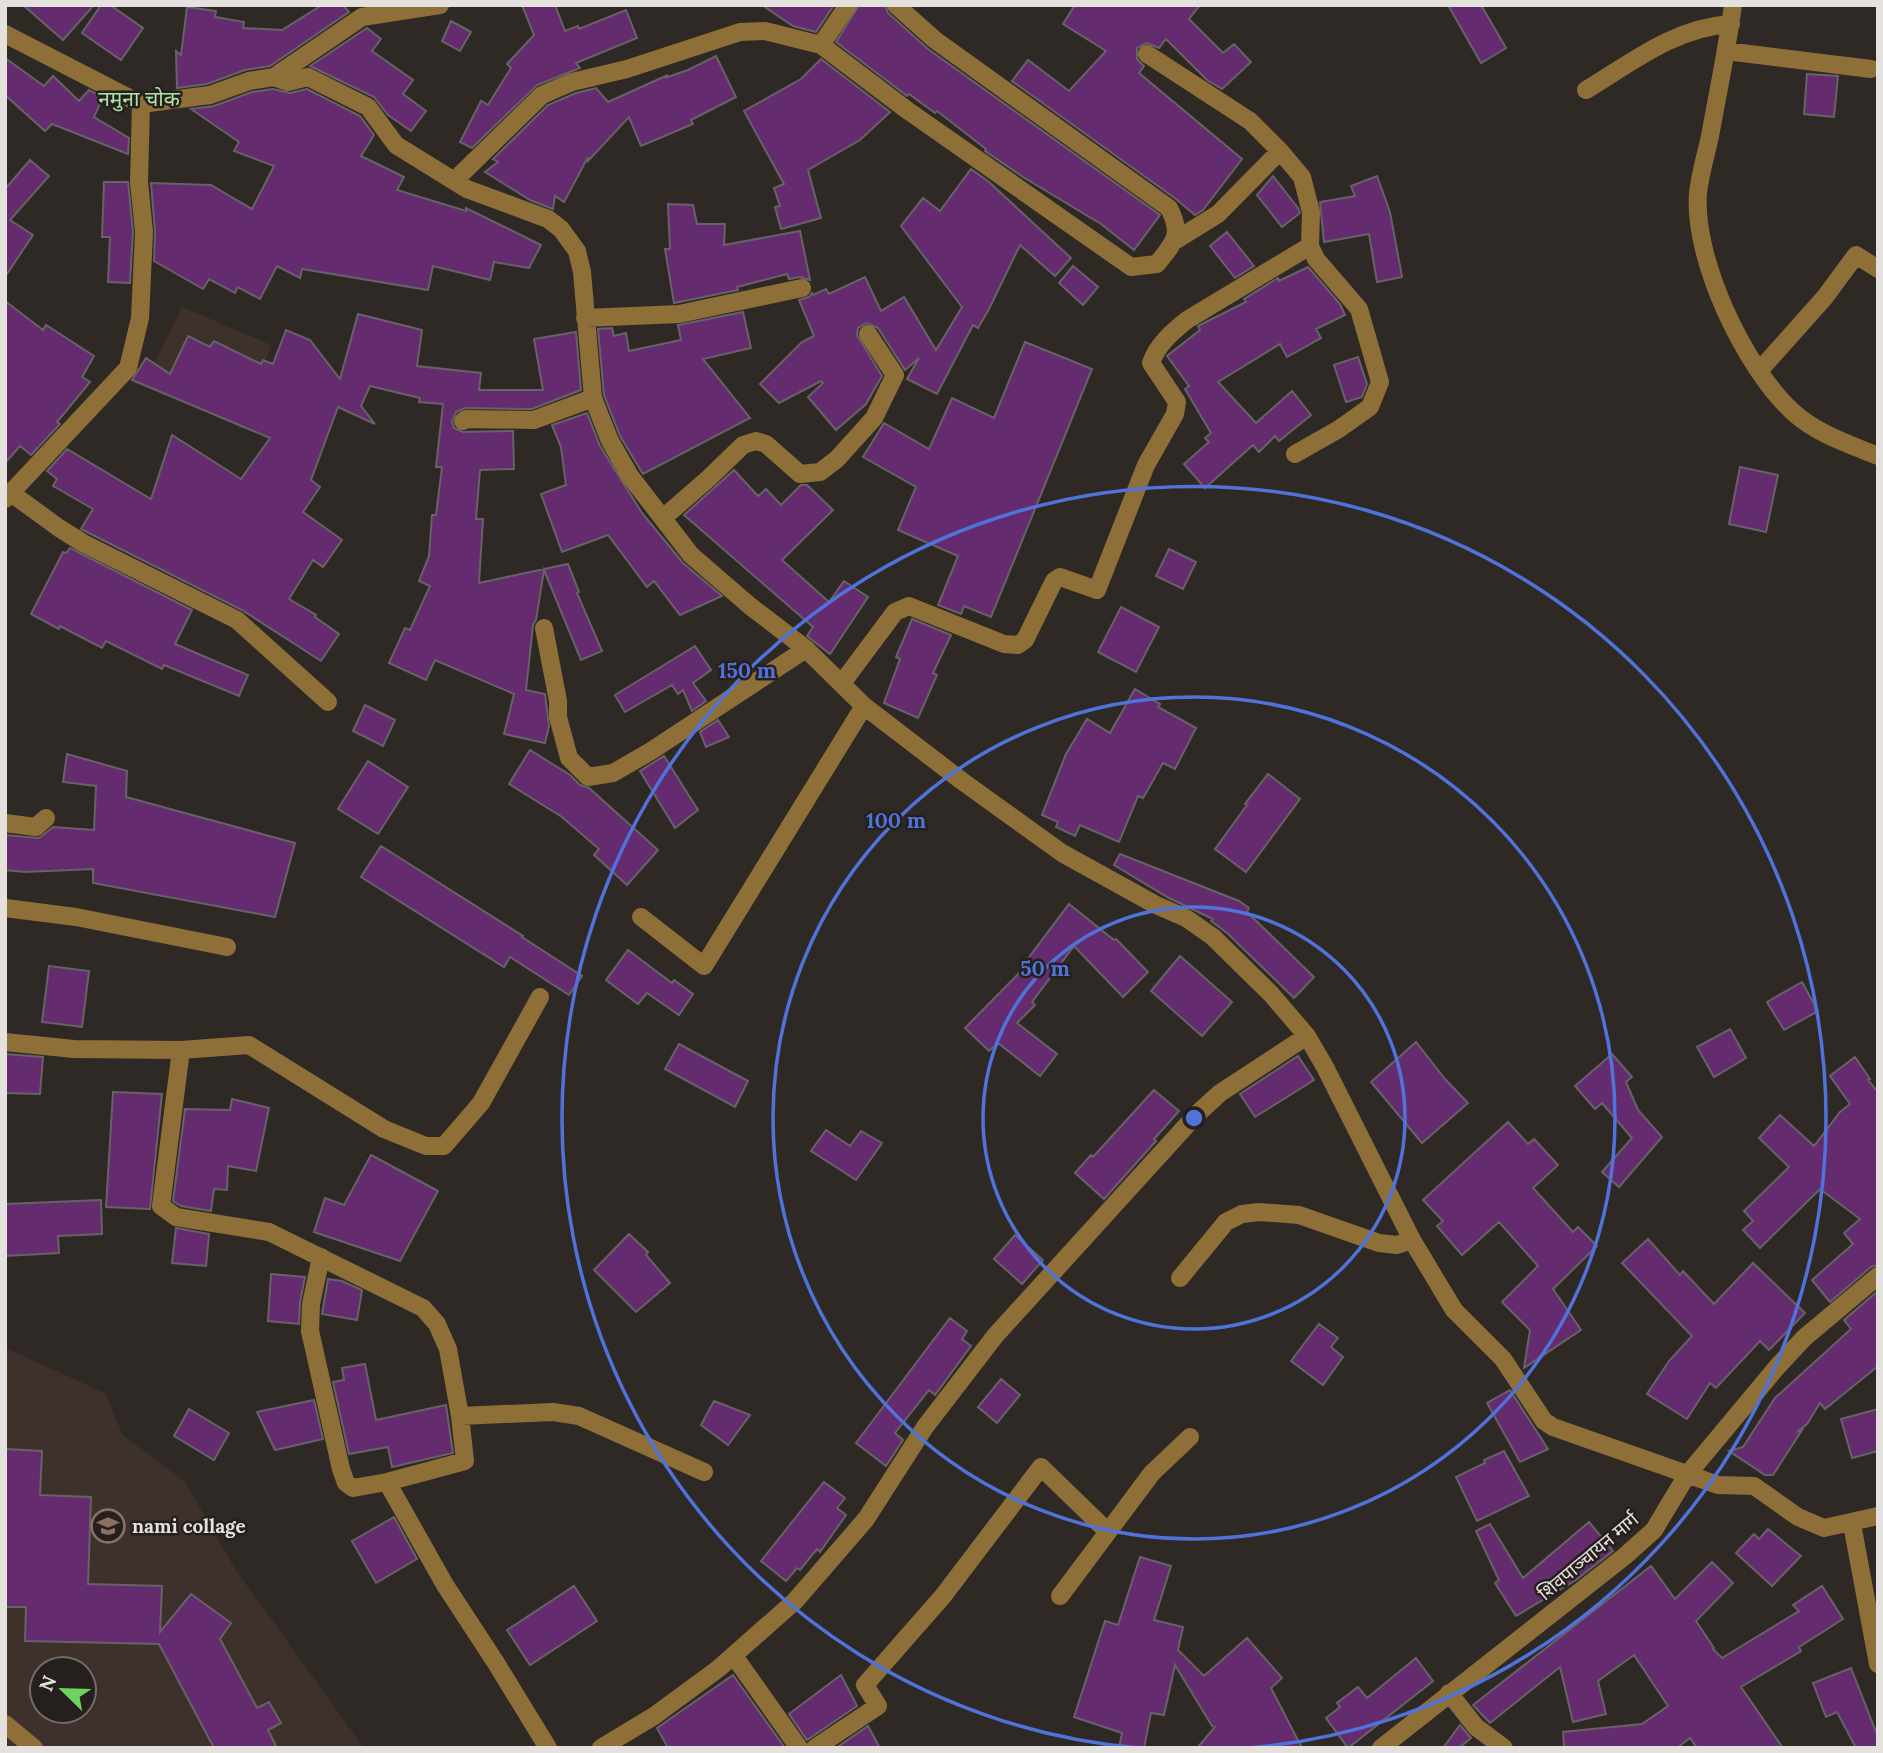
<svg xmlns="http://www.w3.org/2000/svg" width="1883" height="1753" font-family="Lora,'Noto Sans Devanagari',serif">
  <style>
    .built { fill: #3e312c; fill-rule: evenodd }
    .building { fill: #652b6f; stroke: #676268; stroke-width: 2 }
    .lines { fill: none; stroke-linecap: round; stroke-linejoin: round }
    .minor { stroke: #8f6f38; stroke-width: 18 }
    .ring { fill: none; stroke: #4f73da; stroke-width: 3.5 }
    .labels { text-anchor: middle; stroke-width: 5; stroke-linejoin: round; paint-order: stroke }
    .poi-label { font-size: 19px; font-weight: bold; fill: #e5e1df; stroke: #251f1d; text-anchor: start }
    .street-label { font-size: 19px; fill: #e5e1df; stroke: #251f1d }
    .neighbourhood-label { font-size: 21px; fill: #ade2a4; stroke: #251f1d }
    .centre { fill: #4f73da; stroke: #251f1d; stroke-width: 3.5 }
    .ring-label { font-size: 21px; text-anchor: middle; font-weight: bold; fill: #4f73da; stroke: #251f1d; stroke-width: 5; stroke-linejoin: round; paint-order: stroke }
  </style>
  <rect width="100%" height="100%" fill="#2f2926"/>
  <!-- built -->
  <path class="built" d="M182,307L271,345L242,430L154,363Z
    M5,1348L105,1393L123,1435L185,1482L235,1569L364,1748H10L5,1744ZM42,1669H84V1711H42Z"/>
  <!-- building -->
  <path class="building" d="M23,5H94L63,40Z
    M101,5H110L143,28L121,60L82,33Z
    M322,5H343L349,12L270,66L245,70L207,84L177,88L176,51L181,55L187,7L216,11L215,17L244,22L243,28L282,30Z
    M522,5H555L565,31L578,26L579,29L626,10L637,38L576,63L580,68L537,85L472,148L460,142L481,101L488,105L511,68L507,64L534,35Z
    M762,5H834L816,32L793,26Z
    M859,5H885L888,13L928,49L1160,215L1134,250L1101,224L1023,177L985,151L986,149L937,111L935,113L909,94L907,96L836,42Z
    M1075,5H1200L1189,19L1223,53L1234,44L1251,62L1222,89L1207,80L1166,39L1159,48L1147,43L1137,48V59L1144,66L1139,73L1242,159L1203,210L1195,215L1176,199L1012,81L1028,60L1069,91L1106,51L1063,24Z
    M1448,5H1481L1506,48L1481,63Z
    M451,21L471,32L460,51L442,41Z
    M367,28L381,39L372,51L413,80L403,94L426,111L411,131L388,115L374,97L310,66Z
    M716,56L736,97L691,120L693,124L641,146L629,117L588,161V157L564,202L555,196L553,209L530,200L485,172L498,162L493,159L548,105L576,93L596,88L608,102L668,75L665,78L688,70Z
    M5,58L44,86L53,76L79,101L89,90L103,97L94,117L129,138L128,154L52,124L45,131L5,95Z
    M821,59L890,112L860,140L808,170L821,218L781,229L775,207L780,206L774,188L784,184L744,111L801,79Z
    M1807,74L1838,76L1834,117L1804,114Z
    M273,89L290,93L307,89L360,116L374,135L361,156L404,177L397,190L466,211V208L541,245L529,268L494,262L490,280L433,266L428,290L302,269L300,278L277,266L260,299L238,287L235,293L209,279L203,289L154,261L155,231L151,183L211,185L252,209L274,166L234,151L239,142L191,109L214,106L252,92Z
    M30,160L49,176L10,220L33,235L5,277V189Z
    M971,169L989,182L1071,258L1055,276L1020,245L989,309L978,328L973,325L937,394L907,379L919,358L905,370L878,328L867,323L858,328L857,335L882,376L866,404L836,430L808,397L823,383L821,381L779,403L760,384L802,342L814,336L799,300L809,297L812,293L813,295L826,289L829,294L865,277L881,311L904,297L936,350L962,307L901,226L923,198L940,211Z
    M1273,176L1298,208L1300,213L1282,227L1257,195Z
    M1377,176L1390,212L1402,277L1377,282L1369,234L1324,242L1320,202L1355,196L1351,186Z
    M104,182H128L133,232L130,283L108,282L110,237H102Z
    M668,204L693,205L697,224H725L724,245L800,231L810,280L800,277L789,279L787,274L737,287L738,290L674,303L665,249H670Z
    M1227,232L1254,266L1235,278L1210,246Z
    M1073,266L1098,287L1083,305L1059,283Z
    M1308,267L1340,304L1345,315L1316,329L1321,338L1287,357L1280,344L1218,382L1256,423L1292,391L1311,415L1279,441L1275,436L1259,452L1253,445L1205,488L1184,464L1209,442L1205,438L1211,433L1185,389L1189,386L1167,356L1200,330L1198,326L1246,302L1244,299L1278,278L1279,281Z
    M5,301L43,330L46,325L94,356L82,377L90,382L57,422L60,424L31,455L20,446L5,463Z
    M743,312L751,348L703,359L750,418L643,474L620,436L604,395L598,329L612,328L614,336L626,333L629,351L681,340L678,325Z
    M358,314L422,330L417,366L481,373L479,390H543L534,339L576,332L581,390L532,409L465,408L456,412L452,421L454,428L463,432L513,431L514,469L480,470L476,519H483L479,583L568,564L579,592L577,593L602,651L581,660L544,570L536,620L533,625L526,690L545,694L549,726L545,743L504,734L514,694L435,660L426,680L389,663L405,628L410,630L430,586L419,581L429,556L432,515H436L442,467H436L443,404L419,402L420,398L370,386L361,406L375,424L338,407L311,480L320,487L303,512L342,540L323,567L313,560L289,599L316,615L315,617L339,634L321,661L242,610L81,529L93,509L53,486L57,479L47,471L67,449L151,499L172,435L241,479L270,438L132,380L146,358L170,374L188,336L210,347L214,341L261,364L263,360L273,364L286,330L310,340L340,379Z
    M1025,342L1092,369L991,617L964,606L961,614L938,605L958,556L898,530L916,487L863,457L884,423L929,449L952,398L994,418Z
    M1358,357L1367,384L1362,397L1346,402L1334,365Z
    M587,413L600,446L642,513L683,563L722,596L680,615L654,581L647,587L608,535L562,552L541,494L566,485L561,447L552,425Z
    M1740,467L1778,475L1766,532L1729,524Z
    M734,470L758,496L766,489L781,505L801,485H807L833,510L782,560L829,602L844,581L868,597L830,654L807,636L813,627L684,515Z
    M70,548L192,610L175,644L248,675L239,696L164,665L162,669L106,641L102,648L60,626L59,629L31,614L63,552L66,553Z
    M1169,549L1196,562L1183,589L1156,576Z
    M1121,607L1159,627L1136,672L1098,652Z
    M912,619L951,635L933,673L937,675L918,718L884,703L900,659L896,657Z
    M695,646L711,670L693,683L706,701L692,711L683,690L678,694L672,685L625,712L615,695Z
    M1135,689L1160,704L1158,707L1196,728L1175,769L1163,763L1143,798L1138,796L1119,842L1080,825L1075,836L1056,827L1058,822L1042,815L1066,754L1087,719L1110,733Z
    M365,705L395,720L383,746L353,731Z
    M718,720L729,737L706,747L700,732Z
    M530,750L570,775L580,785L589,788L658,850L627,885L594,855L599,849L562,817L509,784Z
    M67,754L127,771L126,797L295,843L275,917L93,883V869L25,872L5,870V835L39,838L53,827L94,830L96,786L63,782Z
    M664,756L698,810L675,828L640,771Z
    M368,761L408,787L378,834L338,809Z
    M1268,774L1300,799L1246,872L1215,849L1247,805L1245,804Z
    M381,846L523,936L522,937L582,976L569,995L510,957L504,967L361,877Z
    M1120,854L1239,901L1249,908L1247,912L1314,977L1294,998L1227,933L1211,921L1213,919L1169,898L1114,865Z
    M1069,904L1114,940L1116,939L1148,972L1123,997L1074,946L1032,1002L1035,1005L1017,1023L1057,1054L1040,1076L998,1043L989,1051L965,1028L1030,962L1027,960Z
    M628,950L672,983L674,980L693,994L679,1015L647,993L638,1004L606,980Z
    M1180,956L1232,1002L1202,1036L1151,991Z
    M49,966L89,971L82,1027L42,1022Z
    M1802,982L1818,1011L1784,1030L1767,1002Z
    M1730,1029L1746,1058L1714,1077L1697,1047Z
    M1416,1042L1445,1079L1468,1103L1422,1143L1371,1082Z
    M679,1044L748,1081L735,1107L665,1069Z
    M5,1054L43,1057L40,1094L5,1093Z
    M1612,1054L1632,1077L1626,1082L1638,1110L1662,1137L1619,1187L1602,1172L1632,1138L1602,1103L1595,1109L1575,1086Z
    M1298,1056L1314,1080L1255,1117L1240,1094Z
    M1855,1057L1870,1079L1868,1080L1878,1092V1265L1871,1267L1830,1302L1812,1280L1853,1244L1844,1233L1860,1219L1820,1189L1760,1248L1743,1230L1753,1221L1744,1211L1789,1167L1759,1138L1780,1115L1814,1146L1840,1112L1850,1104L1830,1076Z
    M1154,1090L1179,1111L1154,1139L1156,1141L1104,1199L1075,1173L1091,1155L1093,1157Z
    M113,1092L162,1094L150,1209L106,1207Z
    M232,1099L269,1108L256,1171L228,1166L227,1190L214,1189L211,1211L181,1206L173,1201L185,1109L230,1110Z
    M1508,1122L1528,1144L1534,1139L1558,1165L1533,1188L1573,1232L1578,1227L1597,1246L1553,1289L1581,1330L1524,1368L1530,1330L1502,1302L1538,1266L1499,1222L1462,1255L1437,1226L1443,1221L1423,1200Z
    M826,1130L850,1146L861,1131L882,1143L856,1180L811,1151Z
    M371,1155L438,1191L400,1261L314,1232L325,1198L344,1205Z
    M101,1200L102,1234L58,1236L59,1253L5,1256V1204Z
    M176,1228L209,1234L206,1266L172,1263Z
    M629,1234L648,1252L646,1255L670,1283L636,1312L594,1270Z
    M1015,1235L1043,1260L1022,1284L994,1259Z
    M1648,1239L1680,1275L1683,1271L1714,1304L1753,1263L1805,1313L1769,1350L1760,1341L1716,1388L1710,1383L1687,1419L1647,1394L1669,1361L1692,1336L1622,1263Z
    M271,1274L305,1277L300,1302L299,1324L268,1321Z
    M328,1279L342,1281L362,1290L357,1320L322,1314Z
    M1878,1291V1366L1825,1409L1820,1403L1807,1424L1797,1432L1802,1430L1773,1475H1765L1729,1451L1743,1447L1775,1398L1851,1329L1844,1320Z
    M950,1318L967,1331L962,1339L971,1346L935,1395L929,1390L895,1433L903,1440L886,1466L856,1443Z
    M1319,1324L1338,1338L1331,1347L1343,1357L1323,1385L1291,1361Z
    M365,1364L376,1420L446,1405L453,1453L392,1467L388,1447L349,1454L333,1382L344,1380L342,1368Z
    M1001,1379L1020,1395L997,1423L978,1407Z
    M1510,1390L1548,1449L1520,1462L1487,1403Z
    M314,1400L323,1439L275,1450L257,1412Z
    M714,1401L750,1415L728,1445L701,1425Z
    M189,1409L229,1433L214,1460L174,1436Z
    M1878,1409V1451L1852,1458L1841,1419Z
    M5,1449L42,1451L40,1495L91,1497L88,1584L162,1586L160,1632L191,1594L231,1623L220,1639L257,1708L269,1702L281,1723L268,1730L277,1748H214L159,1644L25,1641L26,1607H5Z
    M1504,1451L1529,1496L1477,1521L1456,1477L1485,1463L1484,1460Z
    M824,1482L845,1498L837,1508L846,1515L820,1552L817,1549L800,1570L797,1568L786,1581L761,1561Z
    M394,1517L417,1559L376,1583L352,1541Z
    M1589,1522L1613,1551L1576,1580L1516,1616L1495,1583L1499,1580L1476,1531L1490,1524L1523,1578Z
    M1768,1529L1801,1556L1772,1586L1736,1553L1754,1534L1759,1539Z
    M1140,1557L1171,1566L1154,1620L1183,1627L1178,1650L1204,1676L1247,1638L1282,1678L1271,1688L1302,1748H1197L1215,1727L1212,1726L1175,1665L1164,1715L1151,1713L1144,1748H1119L1122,1733L1074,1717L1105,1621L1118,1625Z
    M1712,1562L1733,1583L1696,1621L1714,1648L1713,1649L1722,1658L1799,1611L1793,1605L1822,1586L1843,1619L1799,1647L1801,1651L1741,1687L1783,1748H1697L1690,1738L1677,1748H1564L1563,1732L1642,1724L1668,1706L1634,1655L1598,1681L1606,1714L1573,1722L1560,1667L1490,1723L1473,1705L1651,1566L1675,1599Z
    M574,1586L597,1621L530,1665L507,1630Z
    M1416,1658L1433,1681L1348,1748L1326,1718L1340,1707L1337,1703L1358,1687L1367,1698Z
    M1851,1668L1878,1737V1748H1856L1837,1712L1826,1717L1813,1683Z
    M733,1675L785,1748H668L657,1728Z
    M841,1675L857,1706L807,1740L789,1714Z
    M1460,1725L1471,1738L1459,1748H1443Z
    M868,1726L880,1748H836Z"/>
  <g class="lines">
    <!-- minor -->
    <path class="minor" d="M1733,5C1727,49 1718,92 1710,136C1706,155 1700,174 1698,193C1693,260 1745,368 1793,412C1817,434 1849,444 1878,456
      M5,34L141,104L210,95L249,81L274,77L288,82L308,77L368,107L396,145L467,189L548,219L561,229L577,251L582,272L593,398L610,441L630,476L691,555L750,606L806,649L864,706L962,781L1062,853L1156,905L1186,918L1213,937L1271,994L1307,1036L1325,1067L1412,1240L1454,1310L1503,1359L1544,1421L1553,1427L1718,1485L1754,1486L1798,1517L1824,1528L1878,1516
      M821,45L848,5
      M1726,51L1871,69
      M1147,54L1250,121L1280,151L1218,214L1176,240
      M274,77L362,17L440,5
      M1586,90C1634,61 1674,28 1731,24
      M1280,151L1302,177L1311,212L1310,246L1316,259L1359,309L1380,382L1370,407L1339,429L1295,454
      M454,181L542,95L572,82L627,69L740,32L765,31L821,45L907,110L1131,267L1157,264C1174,242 1183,235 1169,208L935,40L896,5
      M585,318L679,314L802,288
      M1759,371L1825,297L1856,255L1878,269
      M463,421L466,419L534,420L593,398
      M11,493L59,528L83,543L237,620L328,702
      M5,499L128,368L140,318L144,232L139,182L141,104
      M663,518L709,478L743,445L756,441L766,444L800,474L820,472L837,459L874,418L895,375L868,334
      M544,628L558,701V717L569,758L588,777L613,773L651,751L806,649
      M842,683L895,612L909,606L1004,644L1018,645L1025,640L1054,581L1060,577L1097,590L1146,465L1175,414L1177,402L1151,363C1157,345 1172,332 1187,320L1310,246
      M5,823L36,827L46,818
      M5,908L76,917L227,947
      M641,917L704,966L864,706
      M5,1042L74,1049L181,1050L249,1045L384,1129L426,1146H444L481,1103L540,997
      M181,1050L161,1206L176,1217L269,1232L423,1308L437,1324L448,1349L460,1416L465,1461L387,1482L353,1488L346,1483L341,1469L310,1331L311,1304L321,1257
      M1180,1278L1226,1222L1242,1214L1259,1212L1299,1215L1379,1243L1397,1245L1412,1240
      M460,1416L553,1412L579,1416L704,1472
      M387,1482L445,1585L496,1663L548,1748
      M1852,1524L1878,1664
      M1060,1596L1152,1473L1190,1437
      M734,1656L799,1748
      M1449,1693L1476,1727L1504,1748
      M5,1724L34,1748
      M601,1748L654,1716L718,1669L795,1601L866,1519L925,1427L995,1336L1196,1115L1220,1093L1307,1036
      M815,1748L878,1706L865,1685L943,1596L1041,1467L1108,1532
      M1381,1748L1625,1556L1654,1530L1687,1475L1777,1367L1804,1338L1878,1276"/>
  </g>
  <!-- distance rings -->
  <g class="ring">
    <circle cx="1194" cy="1118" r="211"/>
    <circle cx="1194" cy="1118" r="421"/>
    <path d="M1139 1748A632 632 0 1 1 1249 1748"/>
  </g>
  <!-- icons -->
  <defs>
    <symbol id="university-ring" viewBox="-11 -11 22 22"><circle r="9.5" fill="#251f1d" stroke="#8d6e63" stroke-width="1.5"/><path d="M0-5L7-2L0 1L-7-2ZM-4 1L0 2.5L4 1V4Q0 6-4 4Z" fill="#8d6e63"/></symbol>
  </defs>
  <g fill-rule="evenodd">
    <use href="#university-ring" x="89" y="1507" width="38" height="38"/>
  </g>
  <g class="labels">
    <!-- poi labels -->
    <g class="poi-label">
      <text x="132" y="1533">nami collage</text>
    </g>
    <!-- street labels -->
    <g class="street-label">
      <text transform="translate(1588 1556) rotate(-40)" y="7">शिवपाञ्चायन मार्ग</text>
    </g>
    <!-- neighbourhood labels -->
    <g class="neighbourhood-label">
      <text x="139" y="106">नमुना चोक</text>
    </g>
  </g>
  <circle cx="1194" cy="1118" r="10" class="centre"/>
  <g class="ring-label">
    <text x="747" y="678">150 m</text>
    <text x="896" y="828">100 m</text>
    <text x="1045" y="976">50 m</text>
  </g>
  <!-- border -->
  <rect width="1883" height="1753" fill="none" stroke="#e5e1df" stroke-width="14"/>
  <!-- north arrow -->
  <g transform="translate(63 1690) rotate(293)"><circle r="33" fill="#251f1d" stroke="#726d6b" stroke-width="2"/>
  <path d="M0-5L12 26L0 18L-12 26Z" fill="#6fd35f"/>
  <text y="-10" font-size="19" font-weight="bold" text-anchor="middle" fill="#e5e1df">N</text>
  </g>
</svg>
